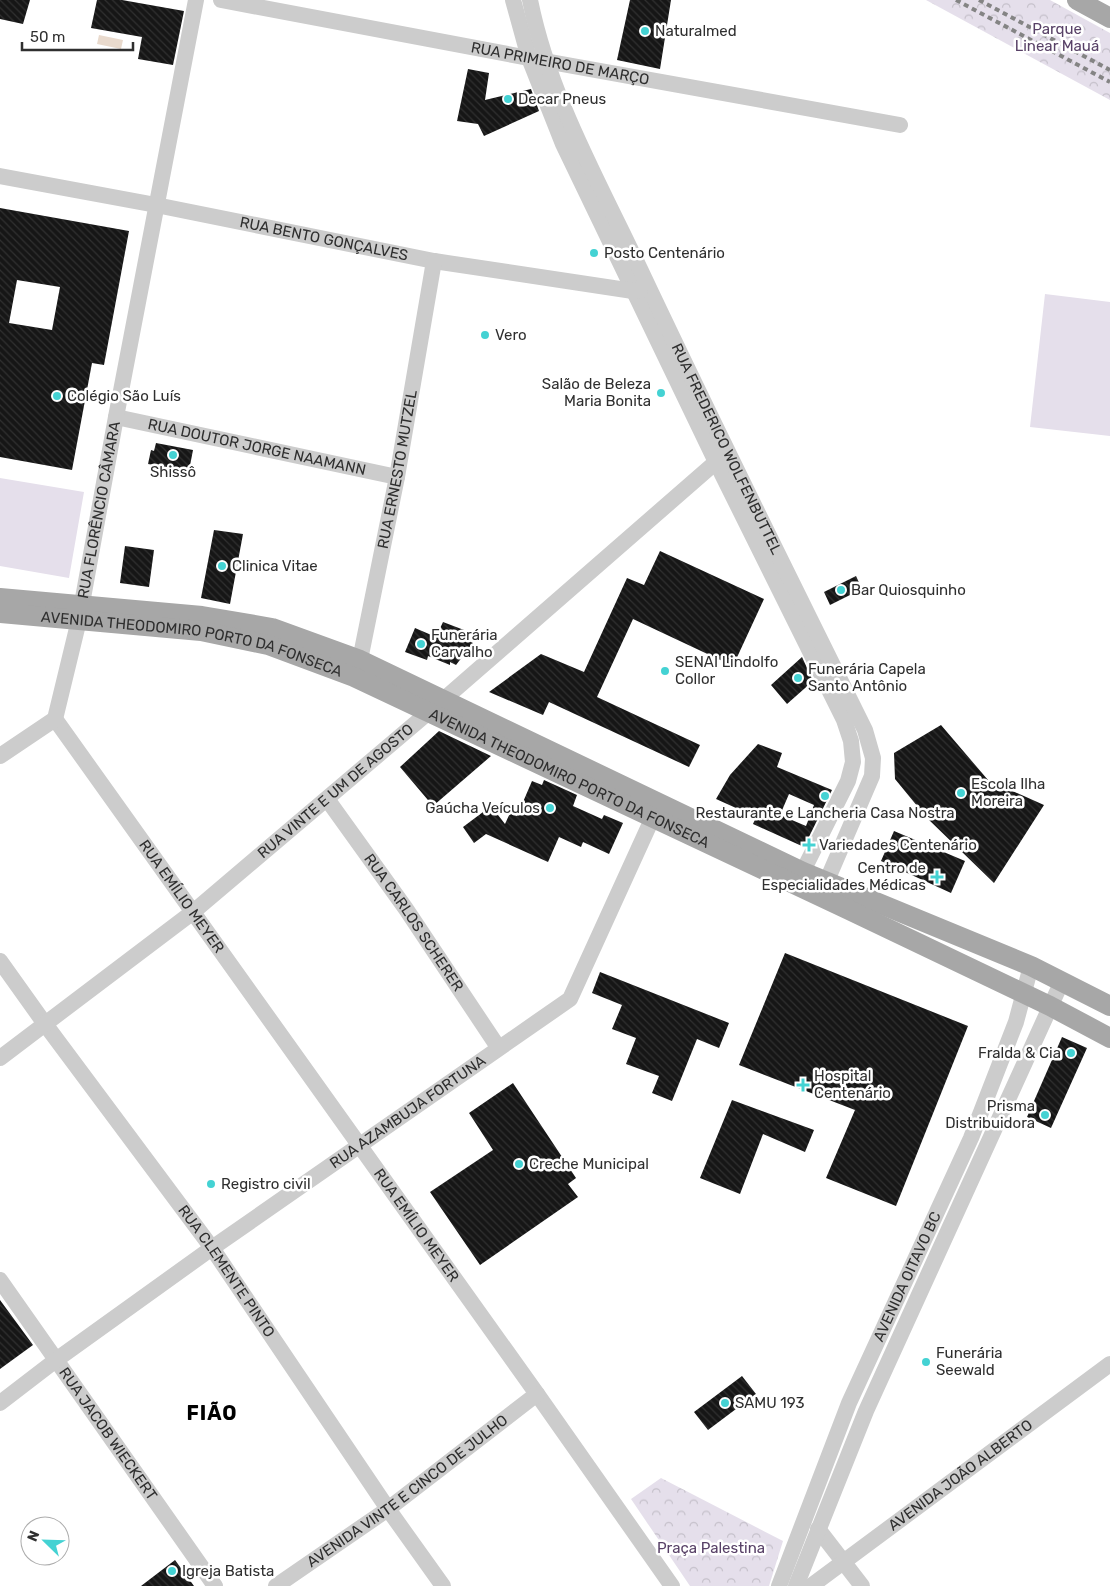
<svg xmlns="http://www.w3.org/2000/svg" width="1110" height="1586" font-family="Rubik,sans-serif">
  <style>
    .forest { fill: url(#forest-crowns) }
    .garden { fill: #e5dfeb }
    .water { fill: #e9dacd }
    .building { fill: url(#building-back-hatch); fill-rule: evenodd }
    .lines { fill: none; stroke-linecap: round; stroke-linejoin: round }
    .minor { stroke: #ccc; stroke-width: 16 }
    .major { stroke: #a7a7a7; stroke-width: 20 }
    .rail { stroke: #848484; stroke-width: 4; stroke-dasharray: 5 4; stroke-linecap: butt }
    .poi-dot { fill: #44d2d3; stroke: #fff; stroke-width: 2 }
    .labels { text-anchor: middle; stroke-width: 5; stroke-linejoin: round; paint-order: stroke }
    .park-label { font-size: 15px; fill: #584167; stroke: #fff }
    .poi-label { font-size: 15px; fill: #2f2f2f; stroke: #fff; text-anchor: start }
    .street-label { font-size: 15px; fill: #2f2f2f; stroke: #fff }
    .district-label { font-size: 20px; font-weight: bold; letter-spacing: 1px; fill: #000; stroke: #fff }
  </style>
  <defs>
    <pattern id="forest-crowns" width="20" height="18" patternUnits="userSpaceOnUse" patternTransform="scale(1.25)"><rect width="20" height="18" fill="#e5dfeb"/><path d="M2 6a3 3 0 1 1 6 0M12 15a3 3 0 1 1 6 0" fill="none" stroke="#c5c0ca"/></pattern>
    <pattern id="building-back-hatch" width="6" height="6" patternUnits="userSpaceOnUse" patternTransform="scale(1.25)"><rect width="6" height="6" fill="#161616"/><path d="M-1 5l2 2M0 0l6 6M5-1l2 2" fill="none" stroke="#303030"/></pattern>
  </defs>
  <rect width="100%" height="100%" fill="#fff"/>
  <!-- forest -->
  <path class="forest" d="M926,0H1050L1110,33V100Z
    M661,1478L783,1541L769,1586H690L631,1499Z"/>
  <!-- garden -->
  <path class="garden" d="M1045,294L1110,302V436L1030,427Z
    M0,478L84,492L69,578L0,566Z"/>
  <!-- water -->
  <path class="water" d="M99,35L123,40L121,49L97,44Z"/>
  <!-- building -->
  <path class="building" d="M0,0H30L23,24L0,19Z
    M97,0H122L184,11L173,65L138,59L142,37L91,28Z
    M630,0H671L660,69L617,60Z
    M468,69L489,73L485,100L531,89L539,111L484,136L478,124L457,121Z
    M0,208L129,231L104,365L92,363L72,470L0,457ZM17,280L60,287L52,330L9,323Z
    M156,443L193,450L188,476L169,472L170,468L148,464L151,450L154,451Z
    M214,530L243,534L230,604L201,598Z
    M125,546L154,550L149,587L120,583Z
    M660,551L764,599L733,666L633,619L597,697L700,745L689,767L549,702L543,715L489,692L541,654L584,672L627,578L644,585Z
    M856,576L862,589L830,605L824,592Z
    M443,622L464,630L460,637L473,643L456,665L450,662V665L428,656L427,660L405,652L415,628L436,637Z
    M802,657L813,681L787,704L771,685Z
    M941,725L988,780L1044,805L994,883L927,818L895,779L894,753Z
    M439,731L491,756L433,806L400,767Z
    M758,744L782,753L777,767L832,790L804,847L753,824L756,817L716,799L730,775ZM789,794L814,805L806,826L780,815Z
    M544,780L577,795L573,806L602,819L604,815L623,823L609,854L583,842L581,847L559,837L548,862L486,834L474,843L463,827L491,806L505,824L510,813L517,816L532,781L542,785Z
    M894,831L965,861L951,893L881,861Z
    M785,953L968,1026L896,1206L826,1178L855,1110L739,1065Z
    M600,972L729,1023L719,1048L697,1039L672,1101L652,1093L659,1076L626,1064L636,1038L612,1029L622,1005L592,993Z
    M1062,1037L1087,1048L1051,1128L1027,1117Z
    M513,1083L576,1178L568,1184L578,1197L480,1265L430,1192L493,1150L469,1113Z
    M732,1100L814,1130L805,1152L763,1134L740,1194L700,1178Z
    M0,1300L33,1345L0,1369Z
    M742,1376L756,1394L708,1430L694,1412Z
    M175,1560L194,1586H141Z"/>
  <g class="lines">
    <!-- minor -->
    <g class="minor">
      <path id="s1" d="M221,0L545,61L900,125"/>
      <path d="M513,0L529,58L563,144L716,462L844,720L851,741L853,762L848,781L797,883"/>
      <path id="s2" d="M530,0C549,95 599,182 640,269C713,424 789,577 865,730L873,758L872,776L822,892"/>
      <path id="s3" d="M0,176L156,205L434,261L633,291L640,290"/>
      <path id="s4" d="M116,417L397,477"/>
      <path id="s5" d="M356,671L360,660L397,477L434,261"/>
      <path id="s6" d="M55,719L537,1394L672,1586"/>
      <path id="s7" d="M0,756L55,719L79,620L116,417L196,0"/>
      <path id="s8" d="M327,799L406,909L498,1047"/>
      <path id="s9" d="M0,961L45,1024L212,1248L388,1509L443,1586"/>
      <path id="s10" d="M0,1058L193,912L443,700L724,455"/>
      <path id="s11" d="M0,1280L215,1586"/>
      <path id="s12" d="M0,1403L56,1360L212,1248L570,999L658,806"/>
      <path d="M818,1529L862,1586"/>
      <path id="s13" d="M276,1586L388,1509L537,1394"/>
      <path id="s14" d="M779,1586L849,1403L971,1138L1016,1022L1031,966"/>
      <path d="M796,1586L866,1411L1062,981"/>
      <path id="s15" d="M811,1586L1110,1364"/>
    </g>
    <!-- major -->
    <g class="major">
      <path d="M1077,0L1110,18"/>
      <path d="M0,598L202,616L272,628L360,660L803,872L1031,966L1110,1006"/>
      <path id="s16" d="M0,613L201,631L268,645L354,677L849,910L1050,1006L1110,1038"/>
    </g>
    <!-- rail -->
    <path class="rail" d="M956,0L1110,82
      M979,0L1110,70"/>
  </g>
  <!-- markers -->
  <g class="poi-dot">
    <circle cx="645" cy="31" r="5"/>
    <circle cx="508" cy="99" r="5"/>
    <circle cx="594" cy="253" r="5"/>
    <circle cx="485" cy="335" r="5"/>
    <circle cx="661" cy="393" r="5"/>
    <circle cx="57" cy="396" r="5"/>
    <circle cx="173" cy="455" r="5"/>
    <circle cx="222" cy="566" r="5"/>
    <circle cx="841" cy="590" r="5"/>
    <circle cx="421" cy="644" r="5"/>
    <circle cx="665" cy="671" r="5"/>
    <circle cx="798" cy="678" r="5"/>
    <circle cx="961" cy="793" r="5"/>
    <circle cx="825" cy="796" r="5"/>
    <circle cx="550" cy="808" r="5"/>
    <path d="M806.5 837.5h5v5h5v5h-5v5h-5v-5h-5v-5h5z"/>
    <path d="M934.5 869.5h5v5h5v5h-5v5h-5v-5h-5v-5h5z"/>
    <circle cx="1071" cy="1053" r="5"/>
    <path d="M800.5 1077.5h5v5h5v5h-5v5h-5v-5h-5v-5h5z"/>
    <circle cx="1045" cy="1115" r="5"/>
    <circle cx="519" cy="1164" r="5"/>
    <circle cx="211" cy="1184" r="5"/>
    <circle cx="926" cy="1362" r="5"/>
    <circle cx="725" cy="1403" r="5"/>
    <circle cx="172" cy="1571" r="5"/>
  </g>
  <g class="labels">
    <!-- park labels -->
    <g class="park-label">
      <text x="1057" y="34">Parque<tspan x="1057" dy="17">Linear Mauá</tspan></text>
      <text x="711" y="1553">Praça Palestina</text>
    </g>
    <!-- poi labels -->
    <g class="poi-label">
      <text x="655" y="36">Naturalmed</text>
      <text x="518" y="104">Decar Pneus</text>
      <text x="604" y="258">Posto Centenário</text>
      <text x="495" y="340">Vero</text>
      <text x="651" y="389" text-anchor="end">Salão de Beleza<tspan x="651" dy="17">Maria Bonita</tspan></text>
      <text x="67" y="401">Colégio São Luís</text>
      <text x="173" y="477" text-anchor="middle">Shissô</text>
      <text x="232" y="571">Clinica Vitae</text>
      <text x="851" y="595">Bar Quiosquinho</text>
      <text x="431" y="640">Funerária<tspan x="431" dy="17">Carvalho</tspan></text>
      <text x="675" y="667">SENAI Lindolfo<tspan x="675" dy="17">Collor</tspan></text>
      <text x="808" y="674">Funerária Capela<tspan x="808" dy="17">Santo Antônio</tspan></text>
      <text x="971" y="789">Escola Ilha<tspan x="971" dy="17">Moreira</tspan></text>
      <text x="540" y="813" text-anchor="end">Gaúcha Veículos</text>
      <text x="825" y="818" text-anchor="middle">Restaurante e Lancheria Casa Nostra</text>
      <text x="819" y="850">Variedades Centenário</text>
      <text x="926" y="873" text-anchor="end">Centro de<tspan x="926" dy="17">Especialidades Médicas</tspan></text>
      <text x="1061" y="1058" text-anchor="end">Fralda &amp; Cia</text>
      <text x="814" y="1081">Hospital<tspan x="814" dy="17">Centenário</tspan></text>
      <text x="1035" y="1111" text-anchor="end">Prisma<tspan x="1035" dy="17">Distribuidora</tspan></text>
      <text x="529" y="1169">Creche Municipal</text>
      <text x="221" y="1189">Registro civil</text>
      <text x="936" y="1358">Funerária<tspan x="936" dy="17">Seewald</tspan></text>
      <text x="735" y="1408">SAMU 193</text>
      <text x="182" y="1576">Igreja Batista</text>
    </g>
    <!-- street labels -->
    <g class="street-label">
      <text dy="5" stroke="none"><textPath href="#s1" startOffset="345">RUA PRIMEIRO DE MARÇO</textPath></text>
      <text dy="5" stroke="none"><textPath href="#s3" startOffset="330">RUA BENTO GONÇALVES</textPath></text>
      <text dy="5" stroke="none"><textPath href="#s4" startOffset="144">RUA DOUTOR JORGE NAAMANN</textPath></text>
      <text dy="5" stroke="none"><textPath href="#s2" startOffset="491">RUA FREDERICO WOLFENBUTTEL</textPath></text>
      <text dy="5" stroke="none"><textPath href="#s5" startOffset="206">RUA ERNESTO MUTZEL</textPath></text>
      <text dy="5" stroke="none"><textPath href="#s7" startOffset="280">RUA FLORÊNCIO CÂMARA</textPath></text>
      <text dy="5" stroke="none"><textPath href="#s16" startOffset="195">AVENIDA THEODOMIRO PORTO DA FONSECA</textPath></text>
      <text dy="5" stroke="none"><textPath href="#s16" startOffset="600">AVENIDA THEODOMIRO PORTO DA FONSECA</textPath></text>
      <text dy="5" stroke="none"><textPath href="#s10" startOffset="429">RUA VINTE E UM DE AGOSTO</textPath></text>
      <text dy="5" stroke="none"><textPath href="#s6" startOffset="218">RUA EMÍLIO MEYER</textPath></text>
      <text dy="5" stroke="none"><textPath href="#s8" startOffset="151">RUA CARLOS SCHERER</textPath></text>
      <text dy="5" stroke="none"><textPath href="#s12" startOffset="501">RUA AZAMBUJA FORTUNA</textPath></text>
      <text dy="5" stroke="none"><textPath href="#s6" startOffset="622">RUA EMÍLIO MEYER</textPath></text>
      <text dy="5" stroke="none"><textPath href="#s9" startOffset="384">RUA CLEMENTE PINTO</textPath></text>
      <text dy="5" stroke="none"><textPath href="#s14" startOffset="335">AVENIDA OITAVO BC</textPath></text>
      <text dy="5" stroke="none"><textPath href="#s11" startOffset="188">RUA JACOB WIECKERT</textPath></text>
      <text dy="5" stroke="none"><textPath href="#s15" startOffset="186">AVENIDA JOÃO ALBERTO</textPath></text>
      <text dy="5" stroke="none"><textPath href="#s13" startOffset="162">AVENIDA VINTE E CINCO DE JULHO</textPath></text>
    </g>
    <!-- district labels -->
    <g class="district-label">
      <text x="212" y="1420">FIÃO</text>
    </g>
  </g>
  <!-- north arrow -->
  <g transform="translate(45 1541) rotate(293)"><circle r="24" fill="#ffffff" stroke="#acacac"/>
  <path d="M0-4L9 19L0 12L-9 19Z" fill="#44d2d3"/>
  <text y="-8" font-size="14" font-weight="bold" text-anchor="middle" fill="#2f2f2f">N</text>
  </g>
  <!-- scale -->
  <path d="M22 42v8h111v-8" fill="none" stroke="#2f2f2f" stroke-width="2.5"/>
  <text x="30" y="42" font-size="15" fill="#2f2f2f" stroke="#ffffff" stroke-width="4" paint-order="stroke">50 m</text>
</svg>
